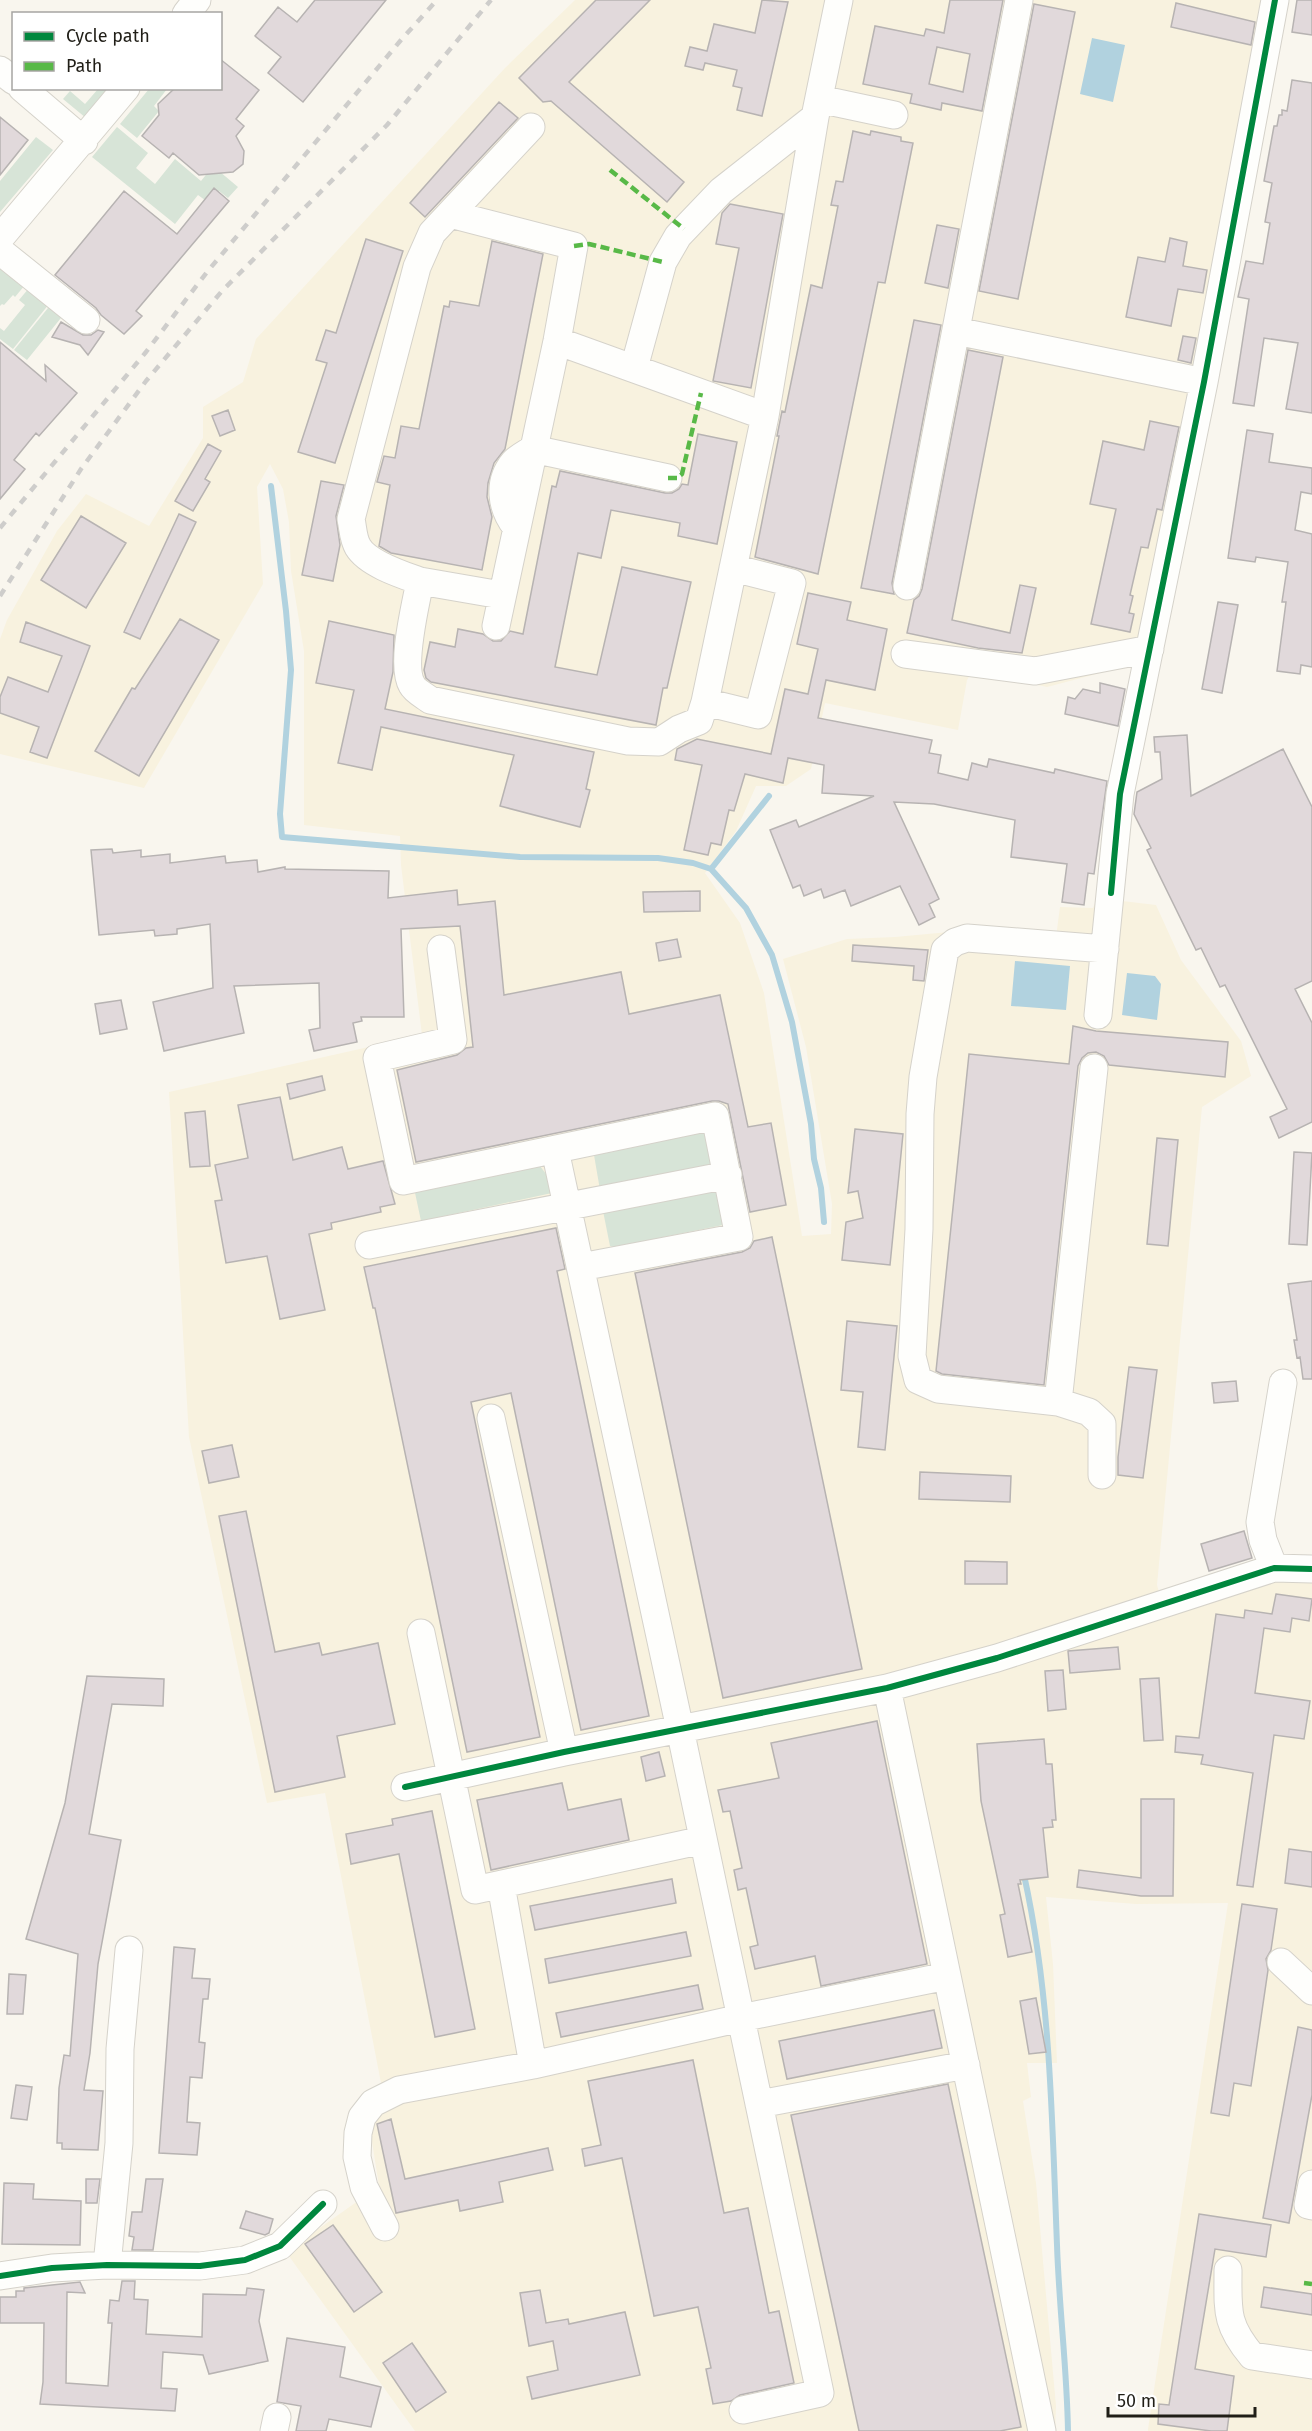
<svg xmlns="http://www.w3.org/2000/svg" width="1312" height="2431" font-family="'Fira Sans',sans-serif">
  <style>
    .built { fill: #f8f2df }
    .green { fill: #d7e4d7 }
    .water { fill: #b1d2df }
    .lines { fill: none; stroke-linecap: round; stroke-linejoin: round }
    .stream { stroke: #b1d2df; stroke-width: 6 }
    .building { fill: #e1d9db; stroke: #b7b3b2; stroke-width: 1.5; fill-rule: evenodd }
    .minor-casing { stroke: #d5d2ca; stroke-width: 29 }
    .minor { stroke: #fefefc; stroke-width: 27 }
    .rail { stroke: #cecdcb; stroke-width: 4.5; stroke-dasharray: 8 8; stroke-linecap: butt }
    .quiet { stroke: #58b947; stroke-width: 4.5; stroke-dasharray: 9 4.5; stroke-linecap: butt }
    .cycleway-casing { stroke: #fff; stroke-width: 10 }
    .cycleway { stroke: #00873e; stroke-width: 6 }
  </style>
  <rect width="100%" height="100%" fill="#f9f6ee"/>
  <!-- built -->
  <path class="built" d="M575,0H1265L1138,663L1047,687L976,672L971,673L967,680L958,730L825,703L811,769L786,786H756L736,831L705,873L740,923L764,993L802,1236L831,1234L832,1204L806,1047L783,959L847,939L895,937L960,931L1056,937L1060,907L1093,908L1097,898L1156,905L1181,960L1241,1041L1251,1076L1202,1107L1157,1585L1166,1615L1265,1583L1312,1578V2431H1148V2429L1228,1903L1136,1904L1046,1897L1053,1964L1057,2063H1027L1031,2097L1023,2101L1036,2183L1056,2406L1055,2431H415L286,2252L379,2186L369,2123L381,2083L325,1793L267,1803L189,1437L169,1092L422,1035L401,865L400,836L304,825V651L291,571L289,522L283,489L270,464L257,487L263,584L144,788L0,754V639L7,620L57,531L86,494L149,526L203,438V407L243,382L256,339L505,68Z"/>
  <!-- green -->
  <path class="green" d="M98,89H110L86,118L63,99L70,91L85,104Z
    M149,89H167L154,106L159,111L137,138L120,124Z
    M117,127L148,153L136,168L155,184L175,159L201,181L213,166L238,187L228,198L219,191L209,203L198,195L175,224L92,157Z
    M36,137L53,150L0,212V181Z
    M0,265L25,285L15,297L13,295L4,305L2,304L0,306Z
    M29,288L49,304L13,349L0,339V328L4,331L25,305L19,300Z
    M52,303L65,313L27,360L14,350Z
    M706,1129L715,1171L600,1190L594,1155Z
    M537,1162L549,1178L552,1193L421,1221L414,1188Z
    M715,1184L723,1225L614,1247L610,1246L603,1211Z"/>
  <!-- water -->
  <path class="water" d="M1092,38L1125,45L1113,102L1080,94Z
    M1015,961L1070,966L1066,1010L1011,1006Z
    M1127,973L1155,976L1161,984L1157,1020L1122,1015Z"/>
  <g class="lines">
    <!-- stream -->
    <path class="stream" d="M271,486L286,611L291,670L280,814L282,837L520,857L658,858L693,863L711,869L746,908L772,955L792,1022L811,1124L814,1159L821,1188L824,1222
      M711,869L769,796
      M1024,1875C1051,1997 1052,2121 1057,2245C1059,2307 1067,2369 1068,2431"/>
  </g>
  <!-- building -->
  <path class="building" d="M315,0H386L303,102L268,73L281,57L255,36L278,7L297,22Z
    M596,0H650L569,82L684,182L667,202L551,101L543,102L519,78Z
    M762,0L788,2L762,116L737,110L742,88L733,86L737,70L705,63L703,70L685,66L690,47L707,51L714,24L755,33Z
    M950,0H1003L982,111L942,103L941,110L910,103L912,94L863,84L875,26L924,36L926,29L944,33ZM937,47L970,54L963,92L929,84Z
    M1297,0H1312V35L1292,32Z
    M1176,3L1255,22L1251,45L1171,27Z
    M1034,4L1075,12L1018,299L979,291Z
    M220,59L259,90L236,119L244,126L236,136L244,151L243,164L233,172L199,175L173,153L169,158L142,136L159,115L158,104L175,88H220Z
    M1292,80L1312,83V413L1286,409L1298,343L1264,338L1254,406L1233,403L1249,299L1238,297L1246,261L1263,264L1270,223L1265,222L1272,183L1264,181L1274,126H1277L1279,115H1282V110L1287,111Z
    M499,102L518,118L425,217L410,203Z
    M0,117L28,140L0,175Z
    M853,131L870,135L871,131L901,137V141L913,143L885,283L878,282L818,574L755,557L779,436H777L782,411L785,412L811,285L822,288L838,206L831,205L836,181L843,182Z
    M214,188L229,201L136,311L142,316L124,334L101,315L96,308L55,275L124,191L177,234Z
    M730,204L783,214L751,388L713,381L739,248L716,244L722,213Z
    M937,225L959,229L948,288L925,283Z
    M1170,238L1187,242L1183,266L1207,270L1203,293L1178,289L1171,326L1126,317L1138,257L1165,262Z
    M366,239L403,251L335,463L298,452L327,363L316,360L326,330L336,333Z
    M492,241L543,254L505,449L494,463L488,483L487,497L492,517L482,570L391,553L379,546L390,485L377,482L384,456L395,458L401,426L419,429L444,306L449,307L450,301L479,306Z
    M914,320L941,325L892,583L894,594L861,588Z
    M61,322L83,335H91L98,330L104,332L88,355L80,345L52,337Z
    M1183,336L1196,338L1191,363L1178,360Z
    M0,342L46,381L45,365L77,393L39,436L36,433L14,460L25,469L0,499Z
    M968,350L1003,357L952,620L1010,633L1020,585L1036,588L1022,653L978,648L907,633L914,600L919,596L922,589Z
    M228,410L235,430L220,436L212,416Z
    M1150,421L1179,427L1162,510L1157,509L1148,548L1141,547L1130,595L1133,596L1129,613L1134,614L1130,632L1091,624L1116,509L1090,504L1103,441L1144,450Z
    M1247,430L1273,434L1269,462L1312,468V494L1301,492L1295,530L1312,534V667L1301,665L1300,674L1277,671L1286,602H1282L1288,562L1256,557L1255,562L1228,558Z
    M698,434L737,442L717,544L678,536L680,523L611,510L601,558L578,553L555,667L597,675L622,567L691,582L667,688H663L656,725L431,682L426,678L424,670L430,642L455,647L458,629L483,634L493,641H501L510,631L523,634L552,486L556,487L560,471L665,493H672L679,489L682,484L688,485Z
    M208,444L221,451L205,479L210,482L193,511L175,501Z
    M321,481L344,485L336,516L340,545L333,581L302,575Z
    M179,514L196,522L140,639L124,632Z
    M81,516L126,543L86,608L41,580Z
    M808,593L851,602L847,620L887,629L875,690L826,680L818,718L932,740L929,753L941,755L938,773L968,780L972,763L987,767L989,759L1054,773L1055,769L1107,781L1094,874L1088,873L1084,905L1062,902L1067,864L1011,857L1015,820L934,804L894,802L939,899L929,904L935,917L919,925L900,886L851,906L845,890L824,898L821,889L804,896L800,885L793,888L770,830L796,820L799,827L874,796L822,793L824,765L788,758L783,783L745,774L734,811L729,810L721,845L711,843L708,855L684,850L702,765L675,760L677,749L697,739L771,754L785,689L808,694L818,649L797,644Z
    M1218,602L1238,605L1222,693L1202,689Z
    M180,619L219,640L139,776L95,751L132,688L135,689Z
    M329,621L394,635L393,672L385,709L594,752L586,789L590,790L580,827L500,806L514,755L381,727L372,770L338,763L354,690L316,683Z
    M26,622L90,646L47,758L30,752L39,727L0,713V697L8,677L48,692L62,656L20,642Z
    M1100,683L1125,689L1118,726L1065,714L1068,697L1075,699L1083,689L1100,693Z
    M1187,735L1191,796L1283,749L1312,807V981L1295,989L1312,1023V1122L1279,1138L1270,1117L1287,1109L1225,985L1220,987L1201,948L1196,950L1147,850L1151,848L1134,814L1137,792L1162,779L1160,752H1155L1154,737Z
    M112,849L113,853L141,850V857L170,854V863L225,856L226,863L257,860L258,872L285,867V869L389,871L388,898L457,890L458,905L495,901L504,995L621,972L629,1014L720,995L748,1127L771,1123L786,1205L750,1212L728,1104L719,1101H712L416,1162L397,1070L457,1055L466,1048L473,1047L460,926L401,929L404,1017H361L362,1021L353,1023L357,1042L314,1051L309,1030L320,1028L319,983L234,986L244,1033L164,1051L153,1002L213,988L210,924L177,929V934L155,936L154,930L99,935L91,850Z
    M700,891V911L644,912L643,892Z
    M677,939L681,957L659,961L656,943Z
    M853,945L928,950L924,981L913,980L914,966L852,961Z
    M121,1000L127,1029L100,1034L95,1004Z
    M1073,1026L1096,1031L1228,1042L1225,1077L1109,1065L1104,1056L1096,1052L1088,1053L1082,1058L1078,1066L1044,1385L942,1374L936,1371L969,1054L1069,1064Z
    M322,1076L325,1090L290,1099L287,1084Z
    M280,1097L293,1160L342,1147L348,1169L383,1161L395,1204L380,1207L381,1212L331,1223L332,1229L309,1234L325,1310L280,1319L267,1256L226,1263L215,1201L222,1200L215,1165L248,1158L238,1105Z
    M205,1111L210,1166L190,1167L185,1113Z
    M855,1129L903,1134L890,1265L842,1260L846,1222L863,1218L858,1191L848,1193Z
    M1157,1138L1178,1140L1168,1246L1147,1244Z
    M1294,1152L1312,1153L1307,1245L1289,1244Z
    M556,1228L565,1269L557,1271L649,1716L581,1730L511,1393L471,1402L540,1737L467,1752L375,1308H373L364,1267Z
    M772,1237L862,1669L723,1698L635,1273L742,1252L750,1248L754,1241Z
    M1312,1281V1379H1303L1300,1357L1297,1358L1294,1340H1297L1288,1284Z
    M847,1321L897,1326L885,1450L858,1447L863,1392L841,1390Z
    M1129,1367L1157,1370L1143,1478L1118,1475V1457Z
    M1236,1381L1238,1401L1214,1403L1212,1383Z
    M232,1445L239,1477L209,1483L202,1451Z
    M920,1472L1011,1476L1010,1502L919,1499Z
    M246,1511L275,1652L319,1643L322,1655L378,1643L395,1724L337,1736L345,1777L275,1792L219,1516Z
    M1244,1531L1252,1558L1209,1571L1201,1544Z
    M965,1561L1007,1562V1584H965Z
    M1276,1594L1312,1599L1309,1621L1292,1618L1290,1632L1264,1628L1255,1693L1310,1701L1304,1739L1274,1735L1253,1887L1237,1885L1253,1773L1201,1764L1203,1755L1175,1752L1176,1736L1199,1738L1216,1614L1244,1618L1245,1610L1272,1614Z
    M1118,1647L1120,1669L1070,1673L1068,1651Z
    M1063,1670L1066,1709L1048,1711L1045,1671Z
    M87,1676L164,1679L163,1706L112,1704L89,1834L121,1840L98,1964L90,2053L84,2090L103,2091L98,2150L62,2149V2143H57L59,2088L64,2055L70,2056L78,1954L26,1939L65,1803Z
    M1159,1678L1163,1740L1144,1741L1140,1679Z
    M877,1721L927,1964L821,1986L815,1956L755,1969L750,1947L758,1945L746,1888L738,1890L734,1870L742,1868L730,1811L723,1812L718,1790L779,1778L771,1743Z
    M1044,1739L1046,1764H1052L1056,1820H1052L1053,1827L1043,1828L1048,1877L1020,1880L1021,1884H1018L1032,1952L1008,1957L1000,1915L1005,1914L981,1801L977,1744Z
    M659,1752L665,1776L646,1781L641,1757Z
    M562,1783L568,1810L621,1799L629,1840L491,1870L477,1800Z
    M1141,1799H1174L1173,1896H1141L1077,1887L1079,1870L1141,1878Z
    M432,1811L475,2029L435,2037L399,1854L351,1864L346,1834L393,1825L392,1819Z
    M1289,1849L1312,1852V1887L1285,1883Z
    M672,1879L676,1903L535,1930L530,1906Z
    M1242,1904L1277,1909L1271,1950L1266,1959L1268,1970L1251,2086L1234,2083L1229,2116L1211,2113Z
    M686,1932L691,1956L549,1983L545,1959Z
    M174,1947L195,1949L192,1978L210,1979L208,1999H203L199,2042L205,2043L202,2078L190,2077L187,2122L200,2123L197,2155L159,2153Z
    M9,1974L26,1975L23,2014H7Z
    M698,1985L703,2009L561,2037L556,2013Z
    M1036,1998L1046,2052L1029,2054L1020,2001Z
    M934,2010L942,2048L787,2079L779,2041Z
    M1298,2027L1312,2030V2095L1289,2223L1263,2218Z
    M693,2060L724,2213L748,2208L769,2313L779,2311L794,2383L740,2395L731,2401L713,2404L706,2369L711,2368L698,2307L654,2316L622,2158L585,2166L582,2149L601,2145L588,2081Z
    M948,2084L1021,2427L1000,2431H859L791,2115Z
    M16,2085L32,2087L27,2120L11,2118Z
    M391,2119L405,2179L548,2148L553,2170L499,2182L503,2202L460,2211L458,2200L396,2213L377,2124Z
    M86,2179H100L97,2203H86Z
    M146,2179H163L153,2250H132L134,2237L129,2236L132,2212H142Z
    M4,2183L34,2184L33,2199L81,2201L80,2245L2,2244Z
    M246,2211L273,2219L269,2233L265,2235L240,2228Z
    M1199,2214L1271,2225L1266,2257L1215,2249L1195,2369L1234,2376L1227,2431H1211L1158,2424L1159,2404L1169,2405Z
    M333,2225L382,2292L354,2312L305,2244Z
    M122,2281H135L134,2299L148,2300L146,2334L202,2337L203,2294L246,2295L247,2288L264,2290L259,2321L268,2361L209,2374L203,2355L163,2352L161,2388L177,2389L175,2411L40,2404L43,2382L44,2323H0V2297H16V2291H24V2288L80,2282L85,2293L67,2292L66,2383L108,2386L112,2323H108L110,2300L119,2301Z
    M1264,2287L1312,2294V2315L1261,2307Z
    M540,2290L546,2323L568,2319L569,2324L625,2312L640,2375L532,2399L527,2377L558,2370L553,2341L529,2346L520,2293Z
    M287,2338L345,2347L340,2377L381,2387L371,2427L329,2419L326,2431H296L301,2406L277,2402Z
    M412,2343L446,2392L416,2412L383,2363Z"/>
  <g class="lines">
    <defs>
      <path id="minor" d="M186,14L197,0
        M0,70L14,81
        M22,88L84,141
        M819,99L894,115
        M531,127L432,233L417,267L351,519C353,528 353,539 358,547C368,564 403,575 420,581C416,604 400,665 412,685C415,691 425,696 430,700L628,741L659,742L679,729L699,721L705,702L765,416L815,117L839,0
        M450,214L574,246L557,341L496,626
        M0,238L126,88
        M0,251L86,320
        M956,331L1204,382
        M557,341L765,416
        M634,368L663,262L678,236L721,191L815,117
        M516,527C501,508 497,482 514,462C519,457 527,453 533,449L668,478
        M420,581L501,595
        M907,586L1019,0
        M905,654L1035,671L1150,649
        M705,702L758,715L792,583L733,568
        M441,949L453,1040L377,1058L403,1181L715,1116L739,1237L581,1267
        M1098,1015L1120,794L1204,382L1275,0
        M555,1150L680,1729L820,2393L743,2410
        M369,1245L728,1175
        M1058,1402L1094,1068
        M491,1418L564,1752
        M1102,1475V1424L1089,1412L1058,1402L938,1389L918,1380L912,1356L919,1229L920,1114L923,1077L945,950L955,942L967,938L1105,949
        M1274,1568L1263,1540L1260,1522L1283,1383
        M421,1633L475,1890L703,1840
        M887,1688L1042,2431
        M405,1787L564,1752L887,1688L997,1658L1274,1568L1312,1569
        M501,1885L533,2065
        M1281,1962L1312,1991
        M759,2104L966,2065
        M1312,2184L1308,2205L1312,2206
        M385,2227L364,2187L357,2157L358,2133L362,2117L373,2103L399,2090L533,2065L741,2018L947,1976
        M107,2265L119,2143L120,2049L129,1950
        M1228,2270C1228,2310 1225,2324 1252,2356L1312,2365
        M0,2276L52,2268L107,2265L200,2266L245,2260L280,2246L323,2204
        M274,2431L277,2417"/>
    </defs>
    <!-- minor casing -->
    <use href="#minor" class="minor-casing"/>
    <!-- minor -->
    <use href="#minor" class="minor"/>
    <!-- rail -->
    <path class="rail" d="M0,528L146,352L207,272L401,40L437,0
      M0,596L81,469L146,381L222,291L387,125L491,0"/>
    <!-- quiet -->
    <path class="quiet" d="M610,170L684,229
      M574,246L589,244L663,262
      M668,478H677L682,474L701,393
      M1304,2283L1312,2284"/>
    <defs>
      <path id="cycleway" d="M1111,893L1120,794L1204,382L1275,0
        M405,1787L564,1752L887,1688L997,1658L1274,1568L1312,1569
        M0,2276L52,2268L107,2265L200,2266L245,2260L280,2246L323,2204"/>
    </defs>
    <!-- cycleway casing -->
    <use href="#cycleway" class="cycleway-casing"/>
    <!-- cycleway -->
    <use href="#cycleway" class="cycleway"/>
  </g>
  <!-- legend -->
  <rect x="12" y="12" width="210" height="78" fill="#ffffff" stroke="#a6a5a2" stroke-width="1.5"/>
  <rect x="24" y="32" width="30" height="9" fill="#00873e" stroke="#a6a5a2" stroke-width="1.5"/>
  <text x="66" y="42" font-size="18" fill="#201e17">Cycle path</text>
  <rect x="24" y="62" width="30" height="9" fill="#58b947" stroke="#a6a5a2" stroke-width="1.5"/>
  <text x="66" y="72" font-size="18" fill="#201e17">Path</text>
  <!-- scale -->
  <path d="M1108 2407v9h147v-9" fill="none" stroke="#201e17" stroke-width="3"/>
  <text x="1117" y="2407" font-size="18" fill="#201e17" stroke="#ffffff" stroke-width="4.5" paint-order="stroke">50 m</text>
</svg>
